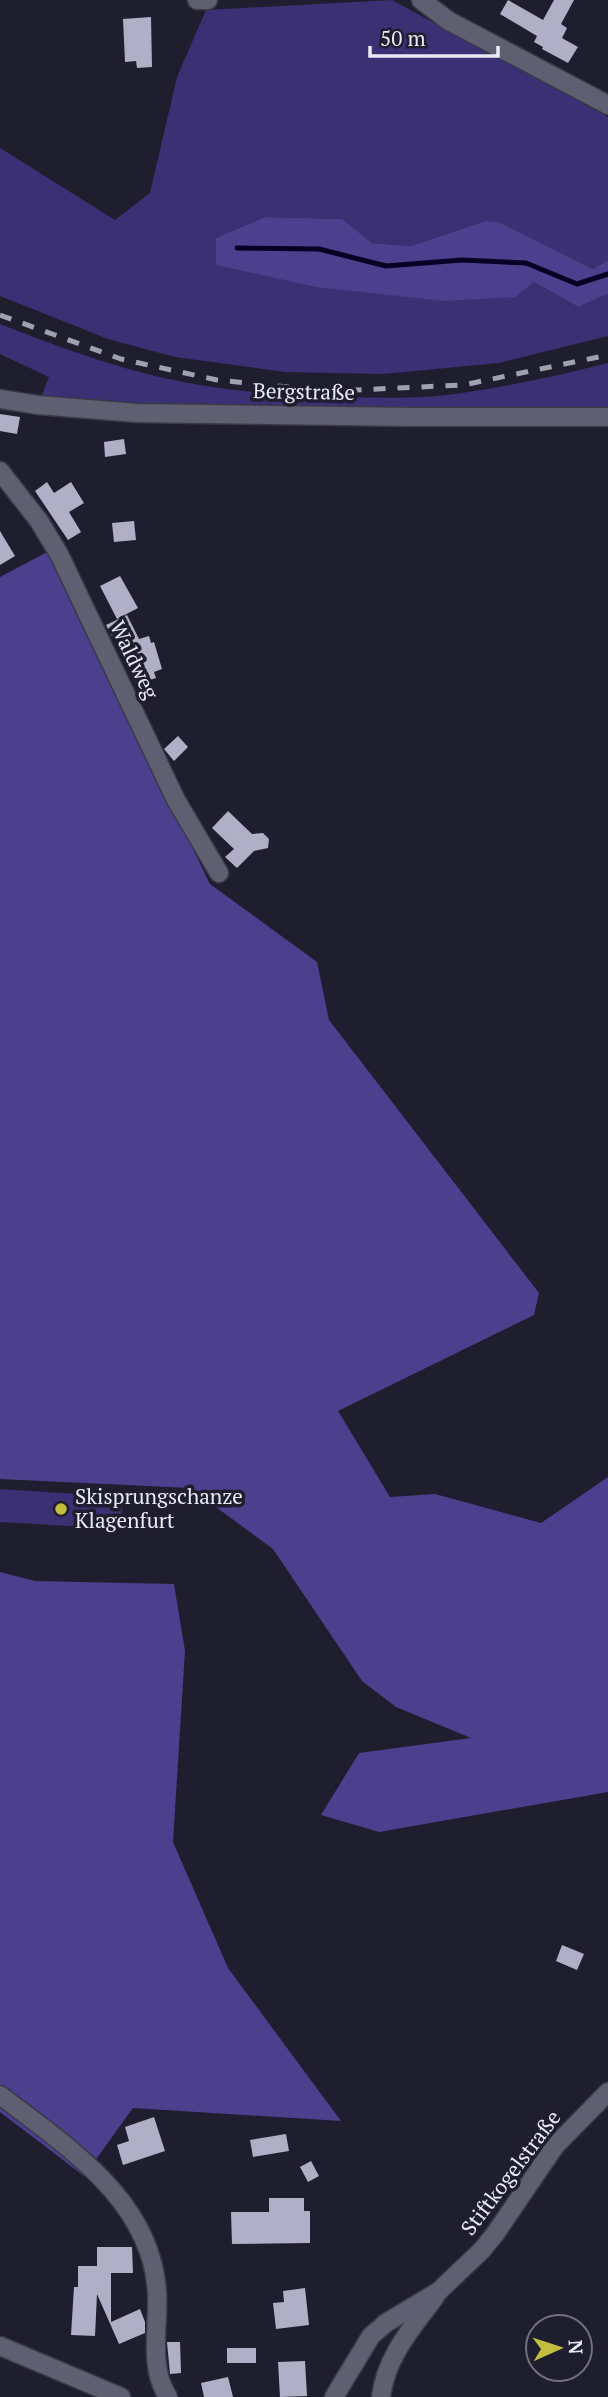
<svg xmlns="http://www.w3.org/2000/svg" width="608" height="2397" font-family="'PT Serif',serif">
  <style>
    .green { fill: #3b3073 }
    .forest { fill: #4b3f8e }
    .lines { fill: none; stroke-linecap: round; stroke-linejoin: round }
    .stream { stroke: #080024; stroke-width: 5 }
    .building { fill: #b0afc5 }
    .street-casing { stroke: #3b3a48; stroke-width: 21 }
    .street { stroke: #5f5f72; stroke-width: 18 }
    .rail { stroke: #a1a1ae; stroke-width: 5; stroke-dasharray: 12 12; stroke-linecap: butt }
    .poi-dot { fill: #c2bd3f; stroke: #1f1e2e; stroke-width: 2.5 }
    .labels { text-anchor: middle; stroke-width: 7; stroke-linejoin: round; paint-order: stroke }
    .street-label { font-size: 21px; fill: #ebebf7; stroke: #1f1e2e }
    .poi-label { font-size: 21px; fill: #ebebf7; stroke: #1f1e2e; text-anchor: start }
  </style>
  <rect width="100%" height="100%" fill="#1f1e2e"/>
  <!-- green -->
  <path class="green" d="M392,0L608,117V260L593,269L499,222L485,221L411,246L372,243L341,219L265,217L216,238L534,282L578,307L608,294V336L499,363L383,374L285,372L175,357L108,339L0,296V148L115,220L150,193L177,77L206,10Z
    M0,324C41,340 83,356 125,368C197,389 271,396 346,397C384,398 424,399 462,393C511,386 560,375 608,363V411L140,408L40,400L49,377L0,354Z
    M0,1489L123,1497L121,1529L0,1522Z"/>
  <!-- forest -->
  <path class="forest" d="M265,217L342,219L372,243L411,246L485,221L499,222L593,269L608,260V294L578,307L534,282L515,297L444,301L316,287L216,265V238Z
    M49,551L210,884L317,962L329,1020L539,1293L534,1315L338,1411L390,1497L435,1494L541,1523L608,1477V1792L379,1832L321,1815L359,1753L471,1738L396,1707L362,1681L273,1549L190,1488L0,1479V577Z
    M0,1572L35,1581L174,1584L185,1651L173,1842L228,1968L341,2121L133,2108L84,2176L0,2112Z"/>
  <g class="lines">
    <!-- stream -->
    <path class="stream" d="M237,248L319,249L386,266L462,260L526,263L577,284L608,274"/>
  </g>
  <!-- building -->
  <path class="building" d="M508,0L543,20L554,0H574L561,24L567,28L562,38L578,47L568,63L542,49L543,47L534,42L537,36L500,14Z
    M151,17L152,67L137,68L136,61L125,62L123,19Z
    M0,414L20,417L17,434L0,431Z
    M124,439L126,454L105,457L104,442Z
    M47,482L54,493L71,482L84,503L69,512L81,532L68,540L35,491Z
    M134,521L136,540L114,542L112,523Z
    M0,531L15,556L0,565Z
    M120,576L138,608L117,619L100,586Z
    M127,615L139,639L149,636L151,643L154,642L162,669L154,672L156,678L136,685L121,637L114,640L106,625Z
    M178,736L188,747L174,761L164,749Z
    M228,811L252,834L263,833L269,839L268,848L254,851L237,868L225,857L234,849L212,828Z
    M562,1945L584,1954L577,1970L556,1961Z
    M154,2117L165,2151L123,2165L117,2145L129,2141L125,2127Z
    M286,2134L289,2151L253,2157L250,2140Z
    M311,2161L319,2176L308,2182L300,2167Z
    M269,2198H304V2211H310V2243L232,2244L231,2212H269Z
    M97,2247H132L133,2273H111V2322L140,2309L145,2322V2333L119,2344L97,2294L95,2336L71,2335L74,2287H78V2266H97Z
    M305,2288L309,2325L276,2329L273,2303L284,2302L283,2291Z
    M167,2342H180L181,2373L170,2374Z
    M227,2348H256V2363H227Z
    M305,2361L307,2396L280,2397L278,2362Z
    M228,2377L233,2397H204L201,2383Z"/>
  <g class="lines">
    <defs>
      <path id="street" d="M197,0H208
        M421,0L449,21L608,105
        M0,399L38,405L137,413L414,417H608
        M0,471L39,521L59,554L176,800L219,873
        M0,2095C67,2147 152,2200 157,2293C159,2327 148,2366 168,2397
        M0,2346L121,2397
        M334,2397L371,2336L386,2323L439,2291L482,2250L495,2234L555,2146L608,2092
        M381,2397C386,2357 411,2329 435,2297"/>
    </defs>
    <!-- street casing -->
    <use href="#street" class="street-casing"/>
    <!-- street -->
    <use href="#street" class="street"/>
    <!-- rail -->
    <path class="rail" d="M0,315L121,359L217,380L298,388L355,390L463,385L608,355"/>
  </g>
  <!-- markers -->
  <circle class="poi-dot" cx="61" cy="1509" r="7"/>
  <g class="labels">
    <!-- street labels -->
    <g class="street-label">
      <text transform="translate(304 392) rotate(1)" y="7">Bergstraße</text>
      <text transform="translate(134 660) rotate(64)" y="7">Waldweg</text>
      <text transform="translate(511 2173) rotate(-53)" y="7">Stiftkogelstraße</text>
    </g>
    <!-- poi labels -->
    <g class="poi-label">
      <text x="75" y="1504">Skisprungschanze<tspan x="75" dy="24">Klagenfurt</tspan></text>
    </g>
  </g>
  <!-- north arrow -->
  <g transform="translate(559 2348) rotate(87)"><circle r="33" fill="#1f1e2e" stroke="#71707e" stroke-width="2"/>
  <path d="M0-5L12 26L0 18L-12 26Z" fill="#c2bd3f"/>
  <text y="-10" font-size="19" font-weight="bold" text-anchor="middle" fill="#ebebf7">N</text>
  </g>
  <!-- scale -->
  <path d="M370 46v10h128v-10" fill="none" stroke="#ebebf7" stroke-width="3.5"/>
  <text x="380" y="46" font-size="21" fill="#ebebf7" stroke="#1f1e2e" stroke-width="5" paint-order="stroke">50 m</text>
</svg>
